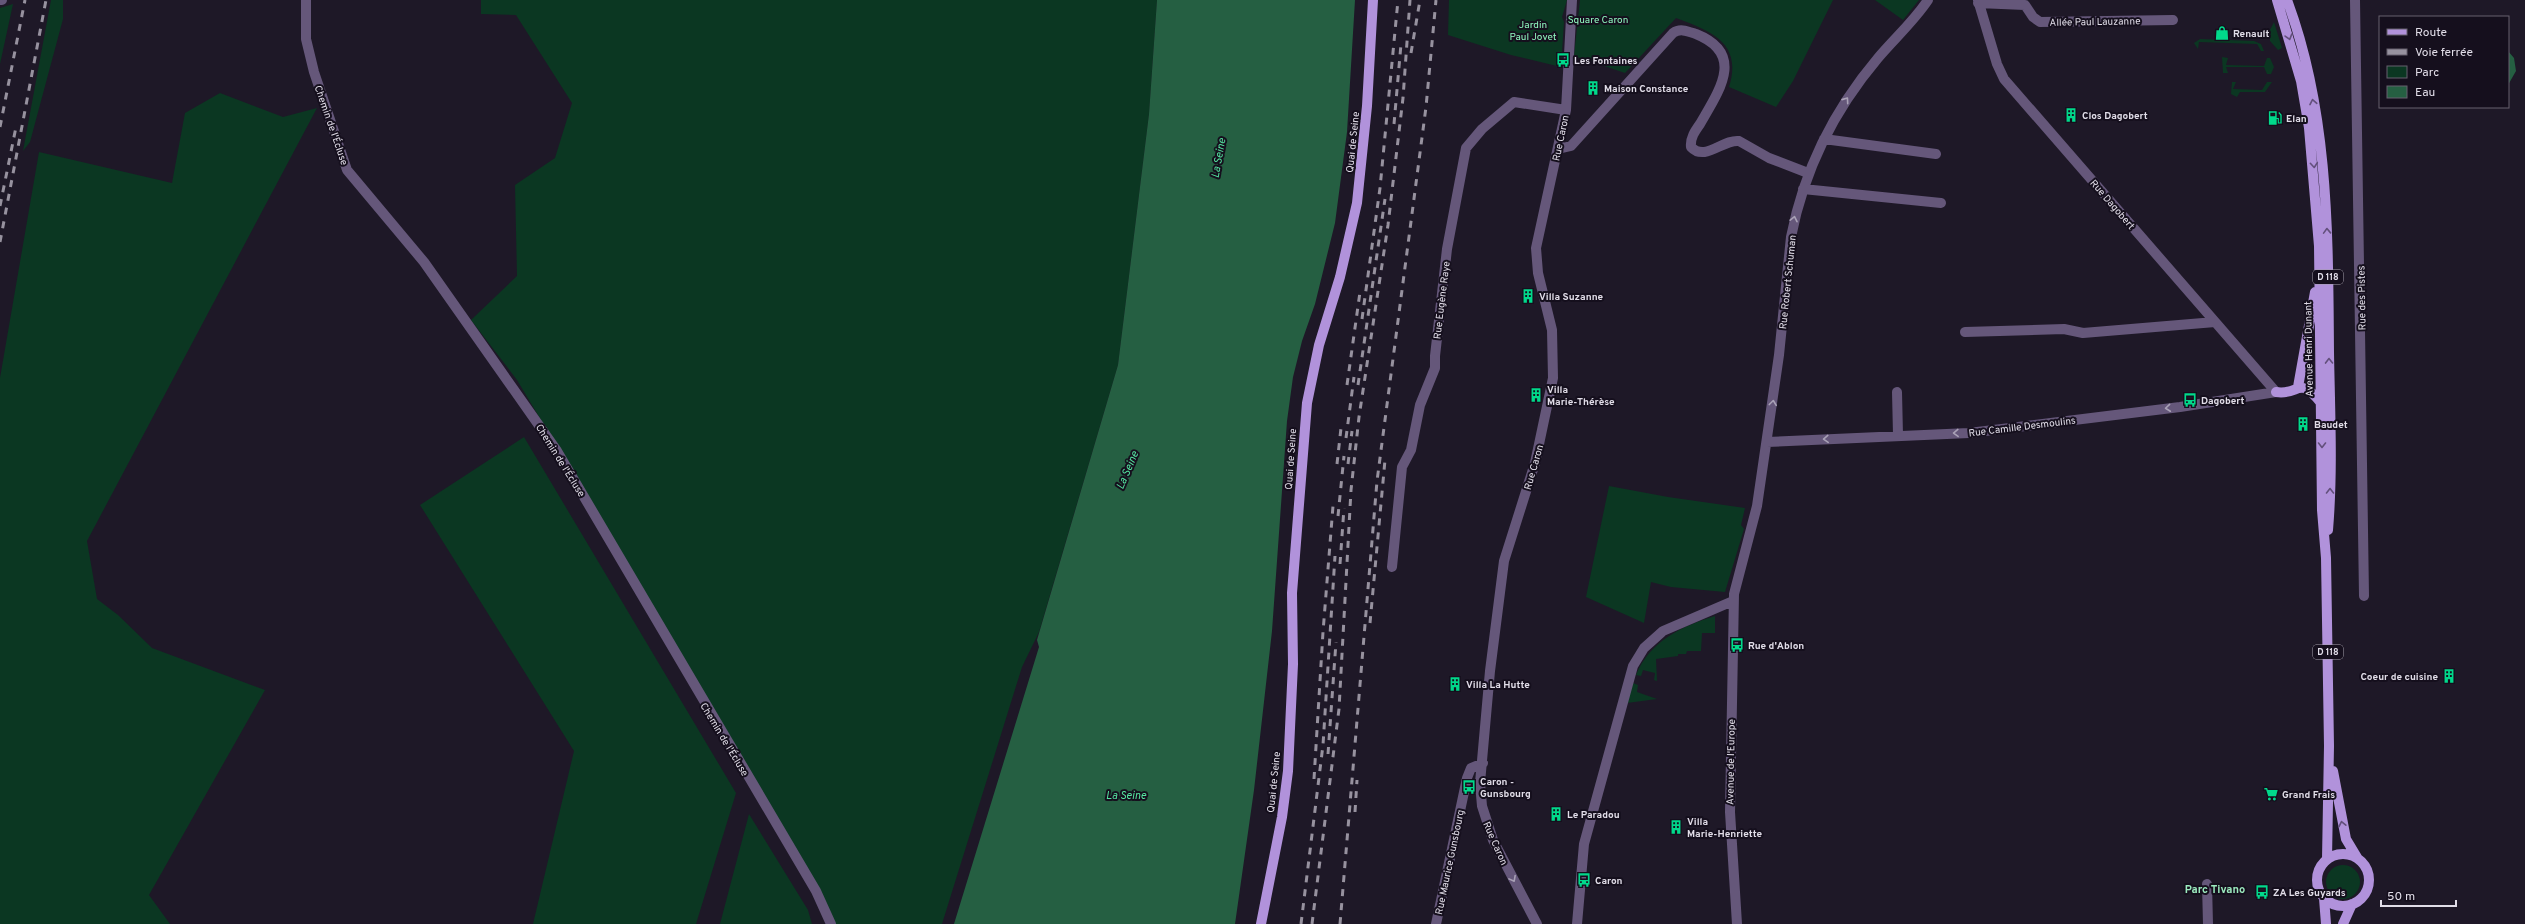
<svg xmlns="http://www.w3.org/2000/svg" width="2525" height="924" font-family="Overpass,sans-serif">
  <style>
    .green { fill: #0b3722 }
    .water { fill: #255f42 }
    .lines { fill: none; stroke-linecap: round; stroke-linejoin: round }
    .minor { stroke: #65577a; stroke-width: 10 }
    .major { stroke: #b192db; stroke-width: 10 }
    .rail { stroke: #97929f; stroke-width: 3; stroke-dasharray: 7 7; stroke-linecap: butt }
    .oneway { stroke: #63507c }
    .oneway2 { stroke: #a9a1b6 }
    .labels { text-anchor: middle; stroke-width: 4; stroke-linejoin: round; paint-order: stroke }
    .shield { fill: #150f1d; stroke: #a49fab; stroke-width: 1 }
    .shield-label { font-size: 9px; font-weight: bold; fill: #e1dde8 }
    .park-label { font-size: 10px; fill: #90f9c0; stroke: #150f1d }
    .street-label { font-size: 10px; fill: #e1dde8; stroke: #150f1d }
    .poi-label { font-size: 10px; font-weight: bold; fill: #e1dde8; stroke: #150f1d; text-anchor: start }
    .water-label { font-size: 11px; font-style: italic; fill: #55e5a0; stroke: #150f1d }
    .neighbourhood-label { font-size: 11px; font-weight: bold; fill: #9cebbf; stroke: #150f1d }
  </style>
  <rect width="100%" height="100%" fill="#1e1827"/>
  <!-- green -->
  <path class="green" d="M51,0H63V19L30,142L23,151Z
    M481,0H1157L1149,114L1118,365L1039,632L1022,667L942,924H835L634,575L517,380L471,320L517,276L515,185L555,158L572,103L516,15L481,14Z
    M1449,0H1567L1562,17L1564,22L1561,67L1511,55L1448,35Z
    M1580,0H1833L1793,81L1776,107L1729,87C1743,42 1710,31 1676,18L1625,73L1574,56Z
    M1875,0H1919L1903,20Z
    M13,4L0,64V8Z
    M2274,22L2282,48L2278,50L2270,41V30Z
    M2200,39L2254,41L2261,44L2264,51H2261L2257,44L2199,42L2198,49L2194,43Z
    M2222,57L2228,58L2226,65L2264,66L2267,58H2270L2274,67L2271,74H2267L2264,67H2226L2228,73H2223Z
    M2232,82H2236L2233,89L2262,90L2267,82H2272L2265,92H2240L2237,97L2231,94Z
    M220,93L283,117L317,108L87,541L97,599L118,615L152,648L265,690L149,895L170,924H0V378L39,152L172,183L185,113Z
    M524,437L736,793L696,924H533L574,751L420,505Z
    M1609,486L1668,497L1745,508L1741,525L1744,529L1725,592L1671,587L1651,582L1644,623L1586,597Z
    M1715,616V633H1702L1701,651H1687L1686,654H1678V656L1656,659L1657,681L1654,680L1655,673L1643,670L1641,676L1636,675C1650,641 1682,626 1715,616Z
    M1633,683L1638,685L1637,692L1657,699L1627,703Z
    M749,814L808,910L812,924H720Z
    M2326 882a17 17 0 1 1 34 0a17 17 0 1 1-34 0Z"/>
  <!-- water -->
  <path class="water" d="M1157,0H1355L1347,132L1335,223L1315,304L1302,341L1293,377L1287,421L1272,631L1254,790L1235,924H954L1039,647L1037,640L1118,365L1149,114Z
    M2508,51L2514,58L2516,71L2508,85Z"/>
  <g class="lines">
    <!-- minor -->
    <path class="minor" d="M0,0H2
      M306,0V39L314,72L347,170L424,262L557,451L816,891L831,924
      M1978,0L1997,64L2004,79L2276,392
      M2355,0L2364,596
      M1978,3L2025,5L2033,17L2040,22L2173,20
      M1824,139L1936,154
      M1558,149L1571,146L1673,33C1680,28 1687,31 1696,34C1746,54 1719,91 1700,124C1695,131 1690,138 1691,147C1705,162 1723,139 1739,141L1769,158L1808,173
      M1803,189L1941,203
      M1965,332L2064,329L2083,333L2215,322
      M1897,392L1898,435
      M1767,442L1969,433L2180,407L2276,392
      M1392,567L1402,467L1411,450L1420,405L1435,368V356L1447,249L1466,148L1482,129L1514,102L1566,110
      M2207,884L2208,924
      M1436,924L1467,778L1471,768L1483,763
      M1537,924L1493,840L1482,806L1480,783L1490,671L1504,561L1535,463L1553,378L1552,330L1538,273L1536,248L1566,110L1572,0
      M1577,924L1584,844L1633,666L1644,648L1663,631L1733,601
      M1737,924L1730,812L1734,594L1757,506L1779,355L1791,237C1804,170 1834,110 1878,58C1895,38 1914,21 1928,0"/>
    <!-- major -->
    <path class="major" d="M2277,0L2301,81L2309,128L2319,246L2322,510L2326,558L2329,746L2327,859
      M2287,0C2329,112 2328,234 2329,352C2330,411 2333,471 2328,530
      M2298,387L2315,292
      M2276,392C2300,396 2298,374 2321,403
      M2333,771L2346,839L2358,859
      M2317 880a26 26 0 1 1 52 0a26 26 0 1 1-52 0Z
      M2324,898L2326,924
      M1261,924L1282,817L1288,771L1293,664L1292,593L1307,403L1319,345L1340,277L1357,203L1367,106L1373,0
      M2343,924L2352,904"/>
    <!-- rail -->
    <path class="rail" d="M1411,53L1420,0
      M1394,124L1401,44
      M0,127L25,0
      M0,206L16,127
      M0,242L46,0
      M1362,319L1380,188L1398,0
      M1347,385L1360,292
      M1358,385L1385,199
      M1346,438L1354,377
      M1337,464L1341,428
      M1348,464L1352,431
      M1338,516L1344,456
      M1340,564L1344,508
      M1370,623L1385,460
      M1328,754L1336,642
      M1314,779L1323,632L1333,506
      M1355,812L1357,780
      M1301,924L1323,745L1335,556
      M1312,924L1339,709L1351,490L1359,417L1388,225L1403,98L1410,0
      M1340,924L1377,481L1426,107L1436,0"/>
  </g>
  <!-- one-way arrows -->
  <defs><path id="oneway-chevron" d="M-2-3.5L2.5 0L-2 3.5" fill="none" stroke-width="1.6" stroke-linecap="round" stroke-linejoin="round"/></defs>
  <g class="oneway">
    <use href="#oneway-chevron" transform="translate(2289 37) rotate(74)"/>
    <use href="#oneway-chevron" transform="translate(2313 102) rotate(-101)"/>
    <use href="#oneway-chevron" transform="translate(2314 165) rotate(85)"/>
    <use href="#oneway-chevron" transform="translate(2327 231) rotate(-92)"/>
    <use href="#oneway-chevron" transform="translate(2329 361) rotate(-91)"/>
    <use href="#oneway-chevron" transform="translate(2322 445) rotate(90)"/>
    <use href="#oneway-chevron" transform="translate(2330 491) rotate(-90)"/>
    <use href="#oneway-chevron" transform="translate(2342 824) rotate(-102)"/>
  </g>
  <g class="oneway2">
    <use href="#oneway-chevron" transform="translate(1846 100) rotate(-55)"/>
    <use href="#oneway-chevron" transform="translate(1794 219) rotate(-78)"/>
    <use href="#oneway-chevron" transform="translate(1773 403) rotate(-83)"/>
    <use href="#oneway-chevron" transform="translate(2168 408) rotate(174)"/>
    <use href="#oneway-chevron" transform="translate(1956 433) rotate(178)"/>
    <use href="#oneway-chevron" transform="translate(1826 439) rotate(177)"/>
    <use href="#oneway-chevron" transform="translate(1513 879) rotate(62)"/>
  </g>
  <!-- icons -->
  <defs>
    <symbol id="shop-bare" viewBox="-9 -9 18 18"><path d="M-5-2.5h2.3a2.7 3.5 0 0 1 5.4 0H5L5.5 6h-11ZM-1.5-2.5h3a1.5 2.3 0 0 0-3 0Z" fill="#01d98b" stroke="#150f1d" stroke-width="2.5" paint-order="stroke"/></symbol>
    <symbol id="bus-bare" viewBox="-9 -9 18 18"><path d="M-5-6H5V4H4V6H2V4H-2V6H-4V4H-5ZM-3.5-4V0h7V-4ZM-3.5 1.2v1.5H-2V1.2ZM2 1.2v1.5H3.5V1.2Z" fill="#01d98b" stroke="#150f1d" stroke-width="2.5" paint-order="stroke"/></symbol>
    <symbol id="building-bare" viewBox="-9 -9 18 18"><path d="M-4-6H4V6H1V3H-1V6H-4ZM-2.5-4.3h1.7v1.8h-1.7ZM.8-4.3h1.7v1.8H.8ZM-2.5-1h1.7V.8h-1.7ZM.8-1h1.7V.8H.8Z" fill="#01d98b" stroke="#150f1d" stroke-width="2.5" paint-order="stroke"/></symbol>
    <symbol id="fuel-bare" viewBox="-9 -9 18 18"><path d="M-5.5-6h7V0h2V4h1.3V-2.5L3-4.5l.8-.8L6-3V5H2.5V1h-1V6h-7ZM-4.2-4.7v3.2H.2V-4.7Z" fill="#01d98b" stroke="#150f1d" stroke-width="2.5" paint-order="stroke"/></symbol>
    <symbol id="supermarket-bare" viewBox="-9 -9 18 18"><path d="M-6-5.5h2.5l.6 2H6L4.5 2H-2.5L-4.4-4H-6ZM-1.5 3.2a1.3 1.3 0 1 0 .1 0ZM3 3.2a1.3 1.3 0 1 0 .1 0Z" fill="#01d98b" stroke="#150f1d" stroke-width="2.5" paint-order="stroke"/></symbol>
  </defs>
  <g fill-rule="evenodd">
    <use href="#shop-bare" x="2212" y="23" width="20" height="20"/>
    <use href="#bus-bare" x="1553" y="50" width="20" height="20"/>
    <use href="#building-bare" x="1583" y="78" width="20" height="20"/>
    <use href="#building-bare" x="2061" y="105" width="20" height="20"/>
    <use href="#fuel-bare" x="2265" y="108" width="20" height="20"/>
    <use href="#building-bare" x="1518" y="286" width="20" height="20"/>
    <use href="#building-bare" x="1526" y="385" width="20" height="20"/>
    <use href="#bus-bare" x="2180" y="390" width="20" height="20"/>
    <use href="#building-bare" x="2293" y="414" width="20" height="20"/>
    <use href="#bus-bare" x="1727" y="635" width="20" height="20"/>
    <use href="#building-bare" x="2439" y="666" width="20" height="20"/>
    <use href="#building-bare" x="1445" y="674" width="20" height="20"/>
    <use href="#bus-bare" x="1459" y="777" width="20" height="20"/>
    <use href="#supermarket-bare" x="2261" y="784" width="20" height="20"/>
    <use href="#building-bare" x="1546" y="804" width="20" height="20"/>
    <use href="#building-bare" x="1666" y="817" width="20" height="20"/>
    <use href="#bus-bare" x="1574" y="870" width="20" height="20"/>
    <use href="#bus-bare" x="2252" y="882" width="20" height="20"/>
  </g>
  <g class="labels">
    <!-- shield labels -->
    <g class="shield">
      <rect x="2313" y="270" width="30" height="14" rx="3"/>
      <rect x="2313" y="645" width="30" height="14" rx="3"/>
    </g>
    <g class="shield-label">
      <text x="2328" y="280">D 118</text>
      <text x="2328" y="655">D 118</text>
    </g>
    <!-- park labels -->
    <g class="park-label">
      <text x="1598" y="23">Square Caron</text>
      <text x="1533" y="28">Jardin<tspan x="1533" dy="12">Paul Jovet</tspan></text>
    </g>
    <!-- street labels -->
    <g class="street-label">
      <text transform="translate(2095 21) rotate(-1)" y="4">Allée Paul Lauzanne</text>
      <text transform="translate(332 125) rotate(71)" y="4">Chemin de l'Écluse</text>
      <text transform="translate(1560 138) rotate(-78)" y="4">Rue Caron</text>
      <text transform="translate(1352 142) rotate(-84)" y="4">Quai de Seine</text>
      <text transform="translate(2113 204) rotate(49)" y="4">Rue Dagobert</text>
      <text transform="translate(1787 282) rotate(-84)" y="4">Rue Robert Schuman</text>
      <text transform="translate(2361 298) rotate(-91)" y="4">Rue des Pistes</text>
      <text transform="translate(1441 300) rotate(-83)" y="4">Rue Eugène Raye</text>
      <text transform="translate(2308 349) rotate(-91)" y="4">Avenue Henri Dunant</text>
      <text transform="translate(2022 426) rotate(-7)" y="4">Rue Camille Desmoulins</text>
      <text transform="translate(1290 459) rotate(-86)" y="4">Quai de Seine</text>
      <text transform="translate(561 460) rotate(58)" y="4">Chemin de l'Écluse</text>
      <text transform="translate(1533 467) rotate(-74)" y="4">Rue Caron</text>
      <text transform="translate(725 739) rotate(59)" y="4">Chemin de l'Écluse</text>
      <text transform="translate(1730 762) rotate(-89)" y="4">Avenue de l'Europe</text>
      <text transform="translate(1273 782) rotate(-84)" y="4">Quai de Seine</text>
      <text transform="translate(1496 843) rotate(66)" y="4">Rue Caron</text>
      <text transform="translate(1449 862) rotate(-78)" y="4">Rue Maurice Gunsbourg</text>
    </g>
    <!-- poi labels -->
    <g class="poi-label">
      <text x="2233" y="37">Renault</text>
      <text x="1574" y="64">Les Fontaines</text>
      <text x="1604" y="92">Maison Constance</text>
      <text x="2082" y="119">Clos Dagobert</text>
      <text x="2286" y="122">Elan</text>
      <text x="1539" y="300">Villa Suzanne</text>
      <text x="1547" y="393">Villa<tspan x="1547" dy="12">Marie-Thérèse</tspan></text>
      <text x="2201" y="404">Dagobert</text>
      <text x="2314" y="428">Baudet</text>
      <text x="1748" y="649">Rue d'Ablon</text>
      <text x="2438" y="680" text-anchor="end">Coeur de cuisine</text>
      <text x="1466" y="688">Villa La Hutte</text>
      <text x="1480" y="785">Caron -<tspan x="1480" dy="12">Gunsbourg</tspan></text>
      <text x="2282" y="798">Grand Frais</text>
      <text x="1567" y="818">Le Paradou</text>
      <text x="1687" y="825">Villa<tspan x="1687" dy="12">Marie-Henriette</tspan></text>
      <text x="1595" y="884">Caron</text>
      <text x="2273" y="896">ZA Les Guyards</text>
    </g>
    <!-- water labels -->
    <g class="water-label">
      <text transform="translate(1218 158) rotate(-80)" y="4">La Seine</text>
      <text transform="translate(1127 470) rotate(-67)" y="4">La Seine</text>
      <text x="1126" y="799">La Seine</text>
    </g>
    <!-- neighbourhood labels -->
    <g class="neighbourhood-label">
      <text x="2215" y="893">Parc Tivano</text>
    </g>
  </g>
  <!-- legend -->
  <rect x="2379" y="16" width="130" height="92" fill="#150f1d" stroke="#67616e"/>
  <rect x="2387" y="29" width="20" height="6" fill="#b192db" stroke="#67616e"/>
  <text x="2415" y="36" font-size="12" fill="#e1dde8">Route</text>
  <rect x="2387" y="49" width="20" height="6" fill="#97929f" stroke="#67616e"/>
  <text x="2415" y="56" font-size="12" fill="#e1dde8">Voie ferrée</text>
  <rect x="2387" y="66" width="20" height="12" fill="#0b3722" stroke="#67616e"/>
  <text x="2415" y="76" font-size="12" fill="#e1dde8">Parc</text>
  <rect x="2387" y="86" width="20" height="12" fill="#255f42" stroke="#67616e"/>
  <text x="2415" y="96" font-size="12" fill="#e1dde8">Eau</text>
  <!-- scale -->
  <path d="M2381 900v6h75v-6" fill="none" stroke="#e1dde8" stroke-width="2"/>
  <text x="2387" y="900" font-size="12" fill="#e1dde8" stroke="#150f1d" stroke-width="3" paint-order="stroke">50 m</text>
</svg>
